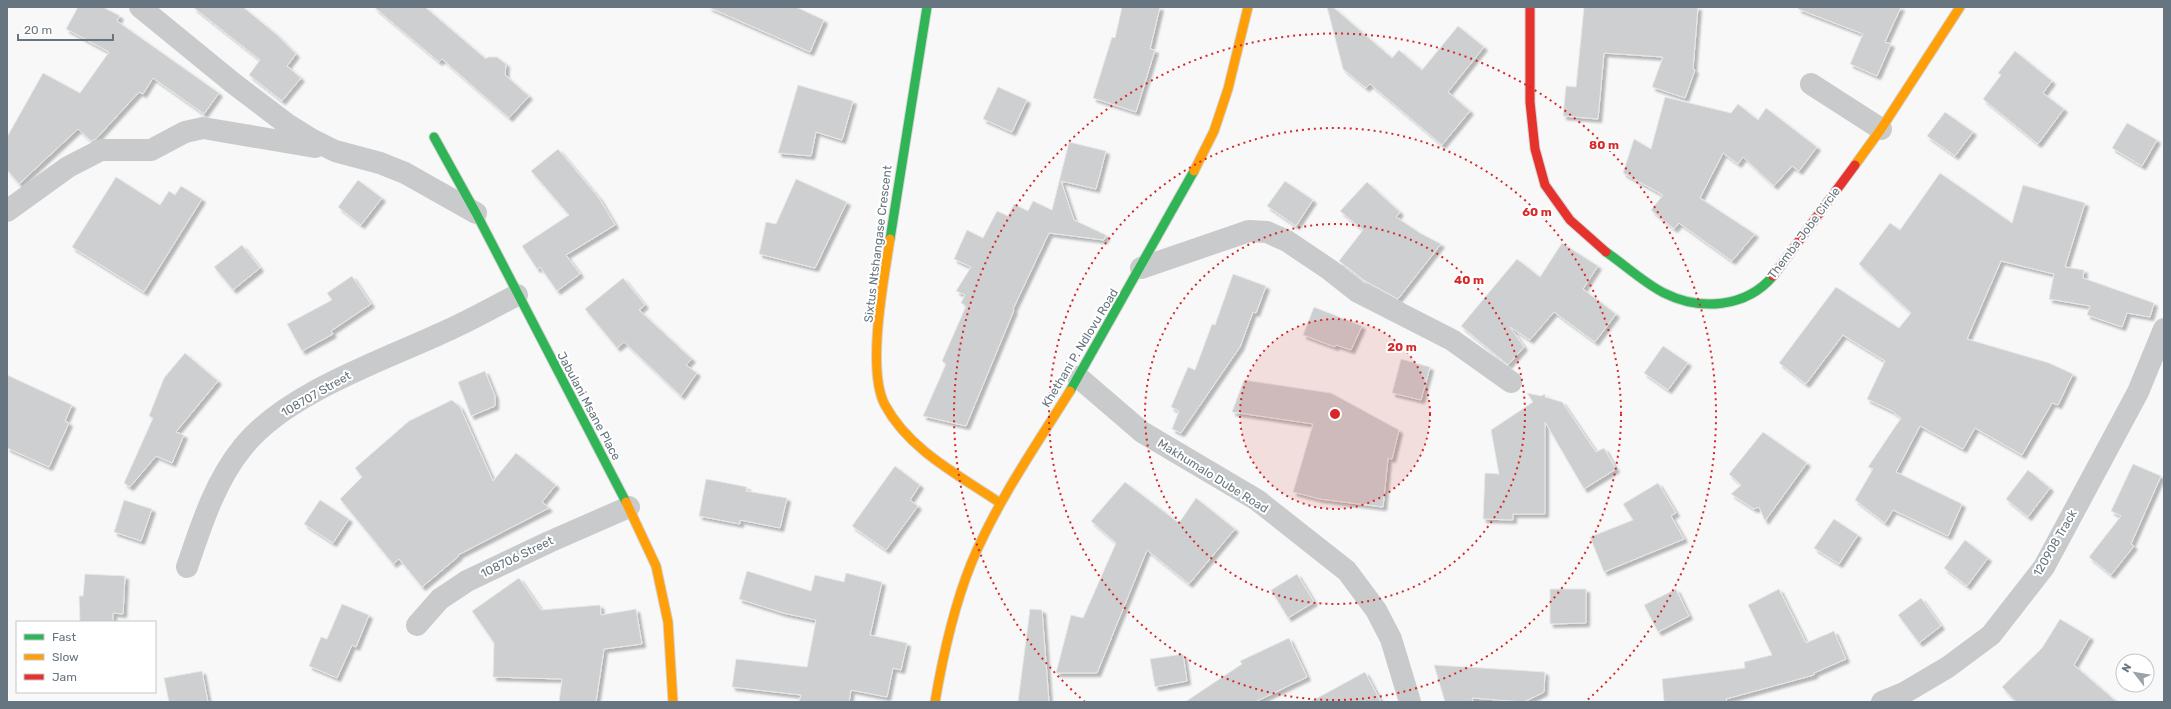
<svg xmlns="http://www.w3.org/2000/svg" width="2171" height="709" font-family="Rubik,sans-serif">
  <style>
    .building { fill: #cdcfd0; stroke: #e8e8e8; filter: url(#shadow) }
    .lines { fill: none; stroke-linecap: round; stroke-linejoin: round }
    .fast-casing { stroke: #d4d5d6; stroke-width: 11 }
    .slow-casing { stroke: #d4d5d6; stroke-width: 11 }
    .jam-casing { stroke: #d4d5d6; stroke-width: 11 }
    .street { stroke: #c9cacb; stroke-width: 22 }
    .fast { stroke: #30b455; stroke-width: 9 }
    .slow { stroke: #ff9f0a; stroke-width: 9 }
    .jam { stroke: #e5322d; stroke-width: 9 }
    .ring { fill: none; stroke: #d62828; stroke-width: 2; stroke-dasharray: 2 4 }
    .labels { text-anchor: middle; stroke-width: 4; stroke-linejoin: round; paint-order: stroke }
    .street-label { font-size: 12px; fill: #66757f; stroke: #fff }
    .centre { fill: #d62828; stroke: #fff; stroke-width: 2 }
    .ring-label { font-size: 12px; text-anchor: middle; font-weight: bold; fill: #d62828; stroke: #fff; stroke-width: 4; stroke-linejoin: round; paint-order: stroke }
  </style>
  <defs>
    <filter id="shadow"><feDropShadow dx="3.5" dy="3.5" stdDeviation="1" flood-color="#0004"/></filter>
  </defs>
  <rect width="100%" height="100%" fill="#f8f8f8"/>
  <!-- building -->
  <path class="building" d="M78,7H103L120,16L117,21L219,93L204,114L153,78L143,94L139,92L96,139L91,141L78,129L19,184L7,170V137L43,73L80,93L109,52L66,29Z
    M193,7H243L276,34L296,54L287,66L301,78L282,101L249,75L260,60Z
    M374,7H425L486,59L488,57H497L506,64L505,75L529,96L509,118L442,59L439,62Z
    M708,7H796L824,20L810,52Z
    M1122,7H1160L1150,49L1155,50L1136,112L1093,98L1112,37L1115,38Z
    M1327,7H1333L1392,58L1399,50L1422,70L1458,26L1484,47L1448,92L1470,111L1442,145L1370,84L1366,88L1343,69Z
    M1584,7H1698L1693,69L1695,70L1685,98L1652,87L1663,57L1604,53L1598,119L1563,116L1566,86L1576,87Z
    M1799,7H1901L1885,42L1891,44L1877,76L1850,64L1863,34L1798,9Z
    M2015,51L2052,81L2043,93L2064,109L2038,144L1983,99L2001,75L1998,73Z
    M798,85L853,101L842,140L816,132L811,156L778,153Z
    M998,87L1027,100L1012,132L983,119Z
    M1665,97L1731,113L1738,104L1758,120L1766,108L1817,147L1799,171L1792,166L1774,186L1743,157L1738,164L1723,153L1700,198L1755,234L1732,261L1679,223L1674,229L1651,210L1663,195L1623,173L1634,139L1651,149Z
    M1945,112L1973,132L1955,156L1927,136Z
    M2127,123L2157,140L2142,166L2112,148Z
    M1069,142L1106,151L1096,189L1061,181L1074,220L1106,235L1104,240L1049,233L1013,309L1014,310L966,426L923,416L946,364L942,361L966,306L961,303L965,295L956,291L971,267L954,259L967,230L983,238L997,211L1008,216L1014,204L1028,211L1033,201L1052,210Z
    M558,149L599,198L615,225L566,255L580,274L557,291L540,267L537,269L522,246L569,215L531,171Z
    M1940,173L2012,223L2023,185L2085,203L2065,267L2084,270L2083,278L2154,303L2150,317L2127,313L2122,327L2087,315L2090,306L2049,299L2054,274L2001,261L1967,339L2049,363L2073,374L2058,405L2052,403L2022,455L1975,428L1963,449L1920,426L1896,472L1962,504L1948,536L1893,510L1885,523L1855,500L1873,469L1868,467L1901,418L1892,411L1867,399L1885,361L1843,335L1806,384L1779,363L1836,287L1899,328L1911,313L1859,264L1890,223L1900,230Z
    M116,177L160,205L169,191L175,195L181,186L202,199L144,292L72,247Z
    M796,179L847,202L815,268L759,254L766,222L776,224Z
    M358,180L382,198L361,225L338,207Z
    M1285,181L1313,200L1296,226L1267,206Z
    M1367,182L1400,212L1396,217L1420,233L1441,244L1398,299L1365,281L1339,261L1363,230L1340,211Z
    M1562,243L1598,266L1583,289L1616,314L1595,342L1554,312L1530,340L1510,327L1524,347L1508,365L1461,326L1517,259L1540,277Z
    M242,245L260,268L233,290L214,267Z
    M1233,274L1266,286L1256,313L1253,312L1240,347L1181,433L1172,429L1179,411L1171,407L1188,367L1195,370L1212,324L1215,325Z
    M352,276L371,304L331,331L333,334L302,351L287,324L332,300L327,293Z
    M623,278L645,305L639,310L692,359L686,365L697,373L681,396L624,342L617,348L585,309Z
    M1314,307L1362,326L1351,350L1336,345L1335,347L1303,335Z
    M1663,346L1688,363L1668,390L1644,373Z
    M185,353L218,381L176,432L184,435L172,463L156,456L130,487L124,483L153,418L149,416L164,378Z
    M1401,359L1430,367L1421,400L1392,393Z
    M485,371L495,396V406L471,416L458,382Z
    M7,375L72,405L65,421L69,423L49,467L7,448Z
    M1244,380L1331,393L1399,430L1392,459L1388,458L1383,507L1320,499L1293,492L1313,424L1232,412Z
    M1527,393L1541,396L1545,394V397L1562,402L1596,452L1604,448L1616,469L1584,489L1545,422V514H1513V520L1483,519L1485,473L1499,474L1491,430L1533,402Z
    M452,400L460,407L493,481L516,453L556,485L542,502L549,508L458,555L459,556L422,587L399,559L393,564L340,499L362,477L355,468L409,421Z
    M1763,432L1807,463L1765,521L1759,507L1754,509L1731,494L1741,485L1729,474Z
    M2133,464L2161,476L2131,544L2134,546L2111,575L2089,557L2121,516L2111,511Z
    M895,466L920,485L910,500L918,506L886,550L852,526Z
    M2028,470L2050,488L2028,517L2006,499Z
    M706,479L747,487L746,491L787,498L780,528L740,520V524L699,516Z
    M1125,482L1179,523L1196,498L1235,529L1189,584L1147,550L1097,673H1056L1071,615L1083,618L1116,543L1091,521Z
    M1658,483L1676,513L1671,516L1684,539L1604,572L1590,537L1633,520L1623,504Z
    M124,500L152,509L141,541L114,532Z
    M320,500L349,519L333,543L304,524Z
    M1834,519L1858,535L1839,564L1814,548Z
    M1965,540L1988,558L1967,586L1944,568Z
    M747,571L811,591L815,575L844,582L846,573L882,582L870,635L907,643L901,670L893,668L887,697L851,690L849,702H799L801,695L732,687L736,659L807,667L816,620L783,613L739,599Z
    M85,574L125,576L123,614L113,613V622H80L79,596H83Z
    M1297,574L1314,602L1288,618L1271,590Z
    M519,578L541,610L600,605L601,615L636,609L642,644L604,649L596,702H559L562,679L493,677L494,643L472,611Z
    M1550,589H1586V623L1550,624Z
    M1676,589L1689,616L1658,632L1644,605Z
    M1779,589L1806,643L1834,631L1846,659L1814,673V675L1726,699L1727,702H1664L1662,679L1745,668L1744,662L1772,655L1748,605Z
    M1921,598L1941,626L1919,643L1898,615Z
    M342,604L369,615L356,647L352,645L337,678L309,666L321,637L327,639Z
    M1030,609L1042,610L1049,702H1018Z
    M2060,619L2090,637L2074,665L2117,702H2016L2002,687L2042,648Z
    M1289,638L1307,677L1255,702H1185L1242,664L1240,661Z
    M1183,654L1187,681L1155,687L1150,659Z
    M1434,665L1545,672L1544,692L1524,702L1472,698L1473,702H1445Z
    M202,671L208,702H169L164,678Z
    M1365,672L1381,702H1310Z"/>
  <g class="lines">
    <defs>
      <path id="fast" d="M434,137L476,213L626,502
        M890,239L927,7
        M1606,252C1625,265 1644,283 1664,293C1700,311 1746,308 1773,276
        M1070,391L1194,171"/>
      <path id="slow" d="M1855,165L1881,129L1960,7
        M1194,171L1214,131L1228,89L1248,7
        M890,239C884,279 866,370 885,405C909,450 959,475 1000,503
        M626,502L656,566L668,622L673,702
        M935,702C943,655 953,609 971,564C996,503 1035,447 1070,391"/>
      <path id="jam" d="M1530,7V102L1535,149L1545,185L1570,220L1606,252
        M1773,276L1855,165"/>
    </defs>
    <!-- fast casing -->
    <use href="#fast" class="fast-casing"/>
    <!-- slow casing -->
    <use href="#slow" class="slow-casing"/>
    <!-- jam casing -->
    <use href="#jam" class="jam-casing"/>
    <!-- street -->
    <path class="street" d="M140,7L233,83L287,124L311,139L335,151L380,163L405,173L476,213
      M1811,84L1881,129
      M7,211L68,167L101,150H151L185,132L203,128L315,147
      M1141,268L1249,231L1267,232L1287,241L1330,270L1358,292L1452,340L1511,382
      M1078,377L1142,432L1257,500L1347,571L1376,610L1391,639L1410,702
      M187,567C201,526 215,481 243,447C286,393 382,361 444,332C469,321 492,308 517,295
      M417,625L440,599L467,581L549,542L629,507
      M1882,702L1904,693L1948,667L1991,635L2044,567L2138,392L2164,329"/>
    <!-- fast -->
    <use href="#fast" class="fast"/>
    <!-- slow -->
    <use href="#slow" class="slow"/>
    <!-- jam -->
    <use href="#jam" class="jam"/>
  </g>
  <!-- distance rings -->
  <circle cx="1335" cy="414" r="95" fill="#d62828" fill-opacity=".12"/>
  <g class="ring">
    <circle cx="1335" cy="414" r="95"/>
    <circle cx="1335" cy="414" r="190"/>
    <circle cx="1335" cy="414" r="286"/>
    <path d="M1085 702A381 381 0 1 1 1585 702"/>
  </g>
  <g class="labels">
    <!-- street labels -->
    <g class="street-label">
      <text transform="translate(1804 233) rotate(-53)" y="4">Themba Jobe Circle</text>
      <text transform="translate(878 244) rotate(-83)" y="4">Sixtus Ntshangase Crescent</text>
      <text transform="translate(1080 348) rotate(-59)" y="4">Khethani P. Ndlovu Road</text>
      <text transform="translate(316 394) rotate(-30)" y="4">108707 Street</text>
      <text transform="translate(589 406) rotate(62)" y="4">Jabulani Msane Place</text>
      <text transform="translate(1213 476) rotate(32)" y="4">Makhumalo Dube Road</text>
      <text transform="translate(2055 543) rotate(-60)" y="4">120908 Track</text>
      <text transform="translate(517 557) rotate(-26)" y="4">108706 Street</text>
    </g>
  </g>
  <circle cx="1335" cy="414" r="6" class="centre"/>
  <g class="ring-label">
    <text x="1604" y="149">80 m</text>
    <text x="1537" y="216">60 m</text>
    <text x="1469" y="284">40 m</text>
    <text x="1402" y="351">20 m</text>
  </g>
  <!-- border -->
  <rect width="2171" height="709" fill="none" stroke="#66757f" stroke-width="16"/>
  <!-- legend -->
  <rect x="16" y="621" width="140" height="72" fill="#ffffff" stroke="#c2c8cc"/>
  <rect x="24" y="634" width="20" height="6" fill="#30b455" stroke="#c2c8cc"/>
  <text x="52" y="641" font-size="12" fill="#66757f">Fast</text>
  <rect x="24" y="654" width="20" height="6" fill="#ff9f0a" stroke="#c2c8cc"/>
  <text x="52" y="661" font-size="12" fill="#66757f">Slow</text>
  <rect x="24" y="674" width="20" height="6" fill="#e5322d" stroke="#c2c8cc"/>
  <text x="52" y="681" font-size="12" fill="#66757f">Jam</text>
  <!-- north arrow -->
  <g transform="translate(2135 673) rotate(301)"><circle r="19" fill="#ffffff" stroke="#c2c8cc"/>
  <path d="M0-3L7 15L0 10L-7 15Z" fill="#99a3a9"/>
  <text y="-6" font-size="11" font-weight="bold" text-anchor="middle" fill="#66757f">N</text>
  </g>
  <!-- scale -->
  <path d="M18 34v6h95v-6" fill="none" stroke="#66757f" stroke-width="2"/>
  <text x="24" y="34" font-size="12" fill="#66757f" stroke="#ffffff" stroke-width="3" paint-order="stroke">20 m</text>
</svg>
